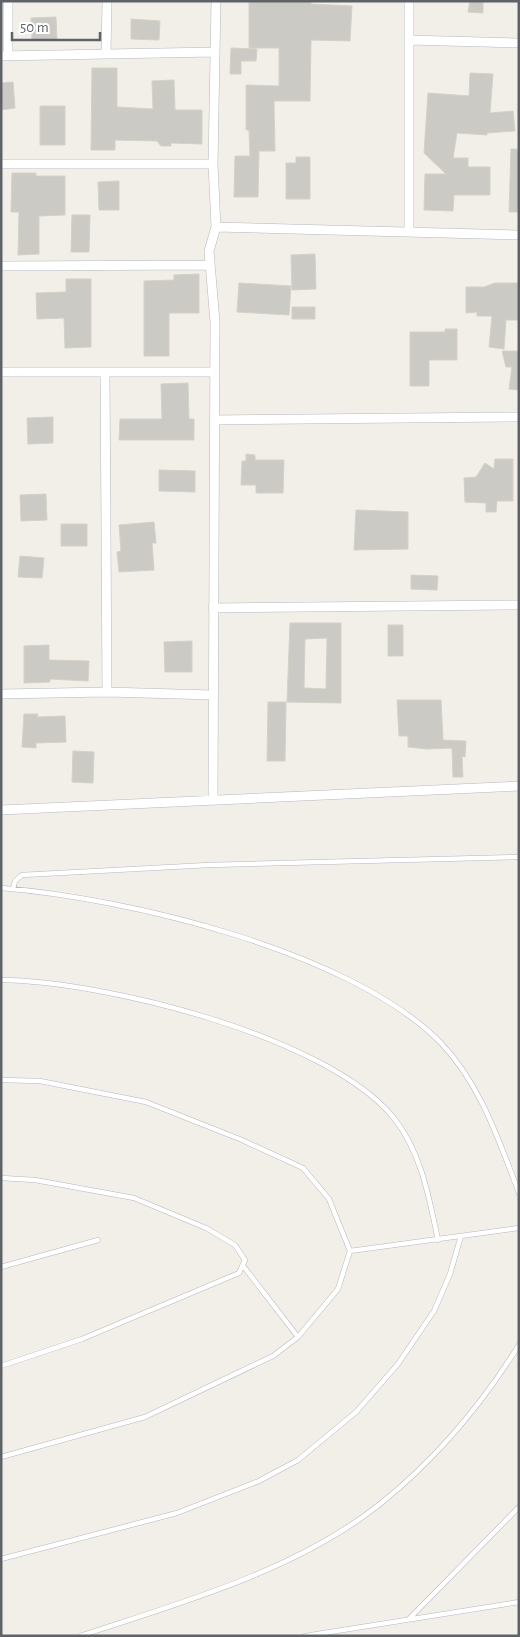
<svg xmlns="http://www.w3.org/2000/svg" width="520" height="1637" font-family="'Alegreya Sans',sans-serif">
  <style>
    .building { fill: #cccac5; stroke: #d6d1c6; fill-rule: evenodd }
    .lines { fill: none; stroke-linecap: round; stroke-linejoin: round }
    .service-casing { stroke: #b5b8bc; stroke-width: 5.5 }
    .minor-casing { stroke: #b5b8bc; stroke-width: 10 }
    .service { stroke: #fff; stroke-width: 4.5 }
    .minor { stroke: #fff; stroke-width: 9 }
  </style>
  <rect width="100%" height="100%" fill="#f1efe8"/>
  <!-- building -->
  <path class="building" d="M249,1H311V4L352,6L350,41L311,40L310,101H274L275,151H259L258,197H234L235,156H250L249,130H246V85L279,86V48H249Z
    M470,1H483V13L468,12Z
    M56,17L57,39L32,40L31,18Z
    M131,19L160,21L159,40L131,39Z
    M231,48L257,49L256,61H241V74H230Z
    M92,68H117V107L153,109L152,81L174,80L175,110H202V144L171,143V146H161L157,141L115,140V150H91Z
    M470,73L493,74L490,113L513,111L515,131L487,133V135L457,133L453,158H468V167H490V195H454L453,211L424,210L425,174H446L424,153L428,93L469,96Z
    M13,82L15,108L1,110V83Z
    M40,106H65V145H40Z
    M511,149H519V212H509Z
    M296,157H310V199H286V163H296Z
    M12,173H36V176H65V215L39,216V254L18,255L19,212H11Z
    M119,181V210H99L98,182Z
    M72,215H90L89,252H71Z
    M315,254L316,289L292,290L291,255Z
    M199,274V313H169V356H144V281L174,280V275Z
    M66,279H91V347L65,348L64,318L37,319L36,293L66,292Z
    M239,283L291,286L289,315L237,312Z
    M495,283H518V320H506L504,349L489,347L492,316H477V312L466,313V287H484Z
    M292,307H315V319H292Z
    M445,329H457V360H429V386H410V332H445Z
    M502,351H519V390L509,389L512,367H506Z
    M188,383L189,419H194V440H119L120,419H162L161,384Z
    M53,417V443L28,444L27,418Z
    M246,454L255,455V460H284L283,493H256V485H241L242,461H246Z
    M495,459H513V501H497L496,512H486V503L465,502L464,478L476,477L485,463L494,469Z
    M159,470L195,471V492L159,491Z
    M46,494L47,520L21,521L20,495Z
    M356,510L408,512V549L354,550Z
    M154,522L156,543H152L154,570L119,572L117,552L121,551L119,525Z
    M61,524H87V546H61Z
    M20,556L44,558L42,578L18,577Z
    M411,575L438,576L437,590L411,589Z
    M290,623H341V703L287,702ZM327,638L326,689L304,688L305,639Z
    M388,625H403V656H388Z
    M192,641V672H165L164,642Z
    M49,645V660L89,661L88,681L50,679V682L24,683V646Z
    M397,700H441L443,740L466,741L465,757L462,756L463,777H453L452,748L427,749L408,747V736H399Z
    M268,702H286L285,761H267Z
    M24,714H38L37,717L65,716L66,742L36,743V748L22,747Z
    M73,751L94,752L93,783L72,782Z"/>
  <g class="lines">
    <defs>
      <path id="service" d="M1,888C127,898 351,951 441,1043C481,1085 499,1141 519,1193
        M13,889L15,881L22,875L209,865L519,857
        M1,980C104,981 326,1036 393,1117C421,1151 429,1197 438,1240
        M1,1080L40,1081L146,1102L242,1140L303,1168L329,1199L350,1251L338,1289L298,1337L273,1356L145,1417L1,1457
        M1,1178L35,1180L134,1198L206,1228L235,1245L245,1260L239,1273L82,1339L1,1366
        M350,1251L519,1228
        M1,1267L98,1240
        M244,1267L298,1337
        M1,1559L177,1513L259,1481L298,1460L356,1412L398,1364L434,1311L450,1274L461,1236
        M409,1619L519,1507
        M80,1636C180,1603 296,1571 380,1504C435,1460 482,1404 519,1345
        M305,1636L519,1602"/>
      <path id="minor" d="M8,1V56
        M409,1V232
        M409,40L519,43
        M106,54L107,1
        M1,56L215,52
        M1,164H213
        M216,227L519,235
        M1,266L210,265
        M1,372H215
        M105,372L107,692
        M215,420L519,417
        M213,608L519,605
        M1,694L107,692L213,695
        M213,801L215,322L209,251L216,227L213,164L216,1
        M1,810L519,786"/>
    </defs>
    <!-- service casing -->
    <use href="#service" class="service-casing"/>
    <!-- minor casing -->
    <use href="#minor" class="minor-casing"/>
    <!-- service -->
    <use href="#service" class="service"/>
    <!-- minor -->
    <use href="#minor" class="minor"/>
  </g>
  <!-- border -->
  <rect width="520" height="1637" fill="none" stroke="#5f6368" stroke-width="5"/>
  <!-- scale -->
  <path d="M12 32v8h88v-8" fill="none" stroke="#5f6368" stroke-width="2.5"/>
  <text x="20" y="32" font-size="15" fill="#5f6368" stroke="#ffffff" stroke-width="4" paint-order="stroke">50 m</text>
</svg>
